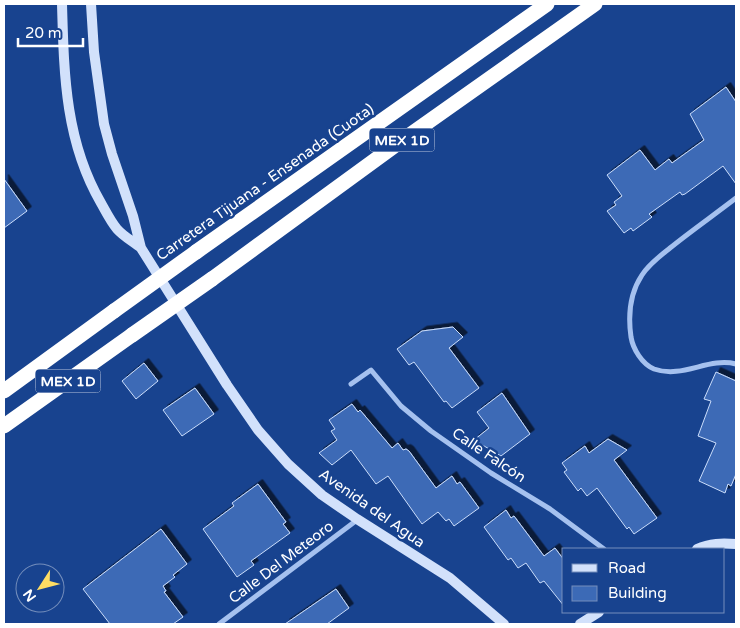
<svg xmlns="http://www.w3.org/2000/svg" width="740" height="628" font-family="'Varela Round',sans-serif">
  <style>
    .building { fill: #3c6ab6; stroke: #cbddfb; filter: url(#shadow) }
    .lines { fill: none; stroke-linecap: round; stroke-linejoin: round }
    .street { stroke: #a5c1ef; stroke-width: 5 }
    .secondary { stroke: #d2e1fb; stroke-width: 10 }
    .highway { stroke: #fff; stroke-width: 15 }
    .highway-bridge { stroke: #fff; stroke-width: 15 }
    .labels { text-anchor: middle; stroke-width: 5; stroke-linejoin: round; paint-order: stroke }
    .shield { fill: #18438f; stroke: #bac7dd; stroke-width: 1 }
    .shield-label { font-size: 14px; font-weight: bold; fill: #fff }
    .street-label { font-size: 15px; fill: #fff; stroke: #18438f }
  </style>
  <defs>
    <filter id="shadow"><feDropShadow dx="4.5" dy="-4.5" stdDeviation="0" flood-color="#0009"/></filter>
  </defs>
  <rect width="100%" height="100%" fill="#18438f"/>
  <!-- building -->
  <path class="building" d="M726,87L736,102V184L723,166L685,194L682,195L680,192L649,214L652,217L633,231L631,228L624,233L607,211L616,205L614,202L622,196L607,175L640,150L655,170L669,159L672,163L704,140L690,114Z
    M4,179L27,211L4,228Z
    M453,327L463,337L449,348L479,388L452,408L446,401L444,402L414,362L409,365L397,349L422,331Z
    M144,363L158,381L136,399L122,381Z
    M716,372L736,381V474L731,486L728,484L725,493L699,481L716,443L698,436L711,401L704,399Z
    M195,388L214,414L182,436L163,410Z
    M502,393L530,434L501,456L474,440L489,428L477,412Z
    M352,404L358,412L360,410L392,448L398,443L403,450L406,449L409,451L436,488L452,476L457,484L460,482L479,508L454,526L449,519L446,521L438,512L422,524L388,476L376,484L351,450L332,465L319,453L337,440L331,431L335,429L329,420Z
    M608,439L627,450L614,460L657,518L634,534L629,527L627,529L597,488L587,496L581,488L578,491L564,472L567,470L562,463L585,446L589,453Z
    M258,484L286,522L283,524L290,533L251,561L254,565L237,577L203,529L234,506L232,503Z
    M506,510L511,518L514,516L544,556L555,548L564,560V606L544,581L540,583L526,563L518,568L511,558L508,560L484,527Z
    M161,529L187,564L173,575L175,577L163,586L166,591L164,592L183,617L173,624H110L83,589Z
    M336,589L349,608L327,624H285Z"/>
  <g class="lines">
    <!-- street -->
    <path class="street" d="M736,198C714,215 691,231 670,248C660,256 649,264 642,275C630,293 628,316 631,337C633,349 642,364 654,369C683,379 708,357 736,364
      M351,384L371,370L401,406L431,431L491,473L550,509L604,549
      M219,624L357,520"/>
    <!-- secondary -->
    <path class="secondary" d="M62,4C64,74 65,141 101,203C106,212 111,222 117,229C124,237 134,242 141,248
      M91,4L94,52L104,124L112,154L133,216L141,248L227,385L258,430L288,464L322,495L357,519L450,578L504,624
      M697,549C710,543 722,543 736,544
      M580,624L599,612"/>
    <!-- highway -->
    <path class="highway" d="M196,252L547,4
      M212,279L397,144L595,4
      M4,391L114,311
      M4,426L132,335"/>
    <!-- highway-bridge -->
    <path class="highway-bridge" d="M114,311L196,252
      M132,335L212,279"/>
  </g>
  <g class="labels">
    <!-- shield labels -->
    <g class="shield">
      <rect x="369.5" y="128.5" width="65" height="23" rx="4"/>
      <rect x="35.5" y="369.5" width="65" height="23" rx="4"/>
    </g>
    <g class="shield-label">
      <text x="402" y="145">MEX 1D</text>
      <text x="68" y="386">MEX 1D</text>
    </g>
    <!-- street labels -->
    <g class="street-label">
      <text transform="translate(265 182) rotate(-35)" y="5">Carretera Tijuana - Ensenada (Cuota)</text>
      <text transform="translate(489 455) rotate(34)" y="5">Calle Falcón</text>
      <text transform="translate(372 508) rotate(35)" y="5">Avenida del Agua</text>
      <text transform="translate(281 562) rotate(-37)" y="5">Calle Del Meteoro</text>
    </g>
  </g>
  <!-- border -->
  <rect width="740" height="628" fill="none" stroke="#ffffff" stroke-width="10"/>
  <!-- legend -->
  <rect x="562" y="548" width="162" height="65" fill="#18438f" stroke="#748ebc"/>
  <rect x="572" y="564" width="25" height="8" fill="#d2e1fb" stroke="#748ebc"/>
  <text x="608" y="573" font-size="15" fill="#ffffff">Road</text>
  <rect x="572" y="586" width="25" height="15" fill="#3c6ab6" stroke="#748ebc"/>
  <text x="608" y="598" font-size="15" fill="#ffffff">Building</text>
  <!-- north arrow -->
  <g transform="translate(40 588) rotate(234)"><circle r="24" fill="#18438f" stroke="#748ebc"/>
  <path d="M0-4L9 19L0 12L-9 19Z" fill="#ffdd63"/>
  <text y="-8" font-size="14" font-weight="bold" text-anchor="middle" fill="#ffffff">N</text>
  </g>
  <!-- scale -->
  <path d="M18 38v8h65v-8" fill="none" stroke="#ffffff" stroke-width="2.5"/>
  <text x="25" y="38" font-size="15" fill="#ffffff" stroke="#18438f" stroke-width="4" paint-order="stroke">20 m</text>
</svg>
